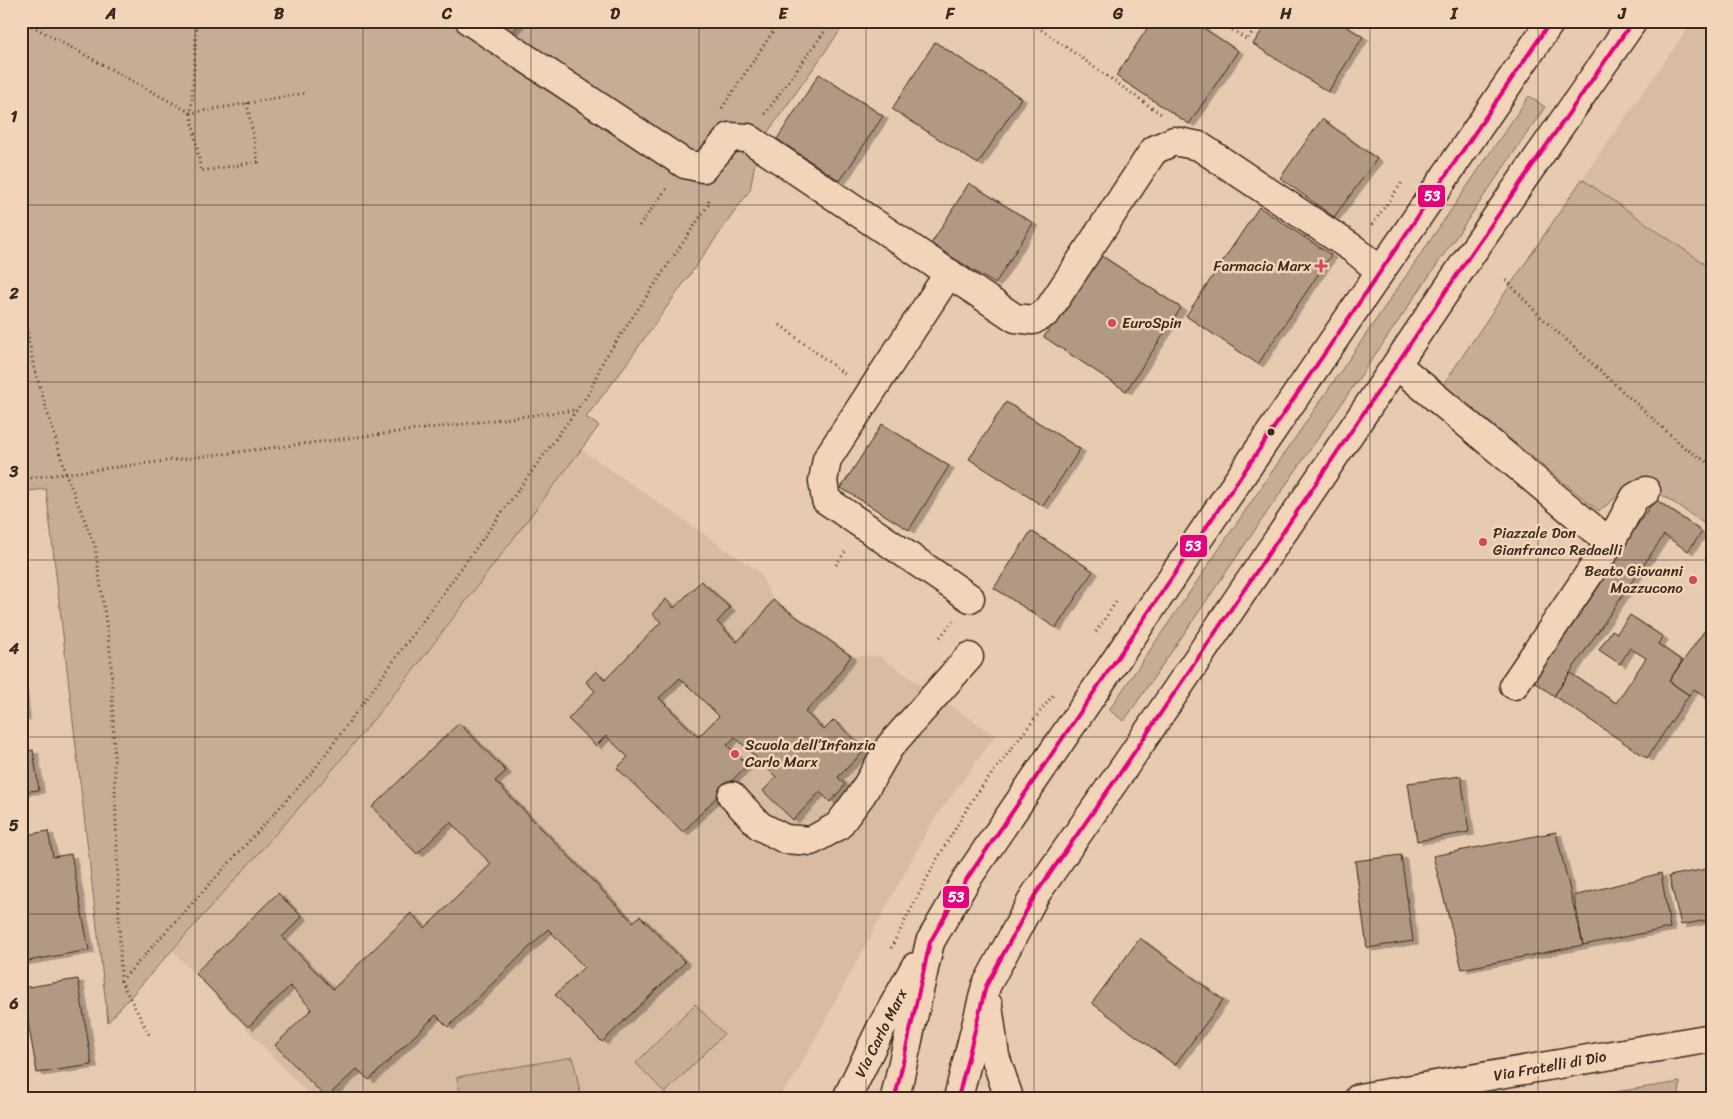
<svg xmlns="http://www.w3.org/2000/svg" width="1733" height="1119" font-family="Sriracha,sans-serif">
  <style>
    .built { fill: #d7bca2 }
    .green { fill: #c7ad95; stroke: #816c5a }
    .building { fill: #b19983; stroke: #3b2a1e; fill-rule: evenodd; filter: url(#shadow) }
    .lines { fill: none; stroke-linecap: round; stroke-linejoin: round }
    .minor-casing { stroke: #3b2a1e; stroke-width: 31 }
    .path { stroke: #3b2a1e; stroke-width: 3; stroke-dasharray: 1 4; stroke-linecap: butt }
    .minor { stroke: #f2d5b9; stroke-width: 28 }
    .bus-1-casing { stroke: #f2d5b9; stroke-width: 8 }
    .bus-1 { stroke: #e5007d; stroke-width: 4 }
    .grid { fill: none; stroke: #3b2a1e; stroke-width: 1; stroke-opacity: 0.55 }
    .poi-dot { fill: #d1495b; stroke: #f2d5b9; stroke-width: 2 }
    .bus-dot { fill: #3b2a1e; stroke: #f2d5b9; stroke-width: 2 }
    .labels { text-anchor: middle; stroke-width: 5; stroke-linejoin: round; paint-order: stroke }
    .poi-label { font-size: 15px; fill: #3b2a1e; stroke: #f2d5b9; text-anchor: start }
    .street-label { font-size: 15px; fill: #3b2a1e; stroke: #f2d5b9 }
    .line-badge { stroke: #f2d5b9; stroke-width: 2 }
    .badge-label { font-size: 14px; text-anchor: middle; font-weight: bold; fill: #fff }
    .neatline { fill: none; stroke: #3b2a1e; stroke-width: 2 }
    .grid-label { font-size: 16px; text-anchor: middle; font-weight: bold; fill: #3b2a1e }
  </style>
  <defs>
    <filter id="shadow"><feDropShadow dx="5.5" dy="3" stdDeviation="0" flood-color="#0004"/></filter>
  </defs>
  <rect width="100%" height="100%" fill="#e7cbb0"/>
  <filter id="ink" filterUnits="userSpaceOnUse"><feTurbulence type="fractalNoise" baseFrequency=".02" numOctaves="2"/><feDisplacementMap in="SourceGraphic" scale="10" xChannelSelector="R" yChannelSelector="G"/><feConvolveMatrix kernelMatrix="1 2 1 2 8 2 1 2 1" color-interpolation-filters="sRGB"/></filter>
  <g filter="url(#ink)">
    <!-- built -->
    <path class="built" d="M1693,21H1712V269L1582,179Z
      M581,449L759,572L773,600L851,656H879L995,736L931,824L794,1078L777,1098H312L172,950L330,773L412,672Z"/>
    <!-- green -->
    <path class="green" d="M21,21H847L758,146L750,190L617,377L586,417L599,426L412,672L330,773L108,1022L46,489L21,492V441L25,440L21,419Z
      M1529,96L1545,107L1124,721L1109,710Z
      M1582,179L1712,269V529L1639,479L1599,511L1443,385Z
      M695,1004L724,1034L665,1093L636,1063Z
      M573,1057L581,1098H461L457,1077Z
      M1680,1082L1679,1098H1576Z"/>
    <!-- building -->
    <path class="building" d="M495,21H521L512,33Z
      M1152,21H1193L1238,51L1189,124L1116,76Z
      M1268,21H1338L1363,37L1328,92L1253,44Z
      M935,42L1021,98L978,164L892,109Z
      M819,74L883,116L840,181L777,139Z
      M1322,119L1377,159L1334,217L1280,178Z
      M969,183L1033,223L995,284L931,244Z
      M1259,207L1331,255L1258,364L1186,316Z
      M1099,254L1181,308L1126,391L1044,337Z
      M1006,402L1080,449L1043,506L969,459Z
      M882,424L949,466L909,530L841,488Z
      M1655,499L1702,532L1688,551L1664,535L1554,696L1532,680Z
      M1031,531L1093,571L1056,628L994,588Z
      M701,581L730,608L717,622L737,642L760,618L773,600L851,656L830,686L805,712L824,730L834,720L865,750L838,777L845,785L830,802L820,792L793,820L763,791L776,777L735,737L727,745L747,765L683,832L617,768L628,757L606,736L596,746L568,719L595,691L586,682L596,671L605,680L661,622L652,614L666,599L674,608ZM680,678L719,716L698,737L659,698Z
      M1630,615L1663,637L1658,644L1682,661L1669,681L1689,695L1647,758L1554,696L1570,673L1616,703L1646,658L1630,648L1620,664L1599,650L1612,630L1617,633Z
      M1712,620V701L1694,689L1689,695L1669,681Z
      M21,682L25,717H21Z
      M459,723L506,771L495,781L633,922L640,916L685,962L602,1042L555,995L584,967L548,929L448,1027L436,1015L369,1080L357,1069L326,1098L275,1045L312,1009L290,986L248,1027L195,973L278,893L302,917L282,937L333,989L411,913L425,928L491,864L450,822L417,854L372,807Z
      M33,750L39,790L21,792V752Z
      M1461,776L1469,832L1417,841L1408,783Z
      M48,831L53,857L71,854L89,950L22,962L21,836Z
      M1556,832L1583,945L1462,969L1433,856Z
      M1401,855L1413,941L1367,948L1355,861Z
      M1712,868V919L1681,925L1669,876Z
      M1661,873L1670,928L1583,945L1574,896Z
      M1140,938L1223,1000L1175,1065L1092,1003Z
      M78,979L92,1065L37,1073L22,988Z"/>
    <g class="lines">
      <defs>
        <path id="minor" d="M470,21L685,164L703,168L730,137L748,138L1015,318L1033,320L1047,312L1154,150L1174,141L1199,146L1355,250L1380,271
          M949,273L827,459L823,481L826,500L970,598
          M1397,365L1610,543
          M1514,685L1610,543L1635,497L1646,491
          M732,796L760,826L785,839L811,841L838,826L862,794L890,746L969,657
          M988,1005L995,1056L1009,1098
          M847,1098L881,1028L915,967
          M895,1098L930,942L966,880L1551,21
          M958,1098L986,986L1035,895L1125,766L1473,251L1633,21
          M1359,1098L1712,1038"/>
      </defs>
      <!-- minor casing -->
      <use href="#minor" class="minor-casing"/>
      <!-- path -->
      <path class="path" d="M23,21L191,113L197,21
        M1029,21L1161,114
        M1220,21L1247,40L1259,21
        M247,103L258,162L201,171L191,113L306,93
        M722,108L780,21
        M765,114L832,21
        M1372,225L1403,181
        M639,226L667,188
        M1506,280L1541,317L1685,448L1712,465
        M21,293L33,364L66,474L95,546L111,658L121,981L150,1036
        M780,325L847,376
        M21,479L575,410
        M836,565L847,549
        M1096,632L1116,602
        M940,637L953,621
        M891,948L936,861L974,797L1053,695
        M121,981L314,770L589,393L603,361L709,204L708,196"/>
      <!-- minor -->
      <use href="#minor" class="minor"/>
      <defs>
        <path id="bus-1" d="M895,1098L930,942L966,880L1551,21
          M958,1098L986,986L1035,895L1125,766L1473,251L1633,21"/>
      </defs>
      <!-- bus-1 casing -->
      <use href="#bus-1" class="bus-1-casing"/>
      <!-- bus-1 -->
      <use href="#bus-1" class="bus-1"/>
    </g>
  </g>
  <!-- grid -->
  <path class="grid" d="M195,21V1098M363,21V1098M531,21V1098M699,21V1098M866,21V1098M1034,21V1098M1202,21V1098M1370,21V1098M1538,21V1098M21,205H1712M21,382H1712M21,560H1712M21,737H1712M21,914H1712"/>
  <!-- markers -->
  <g class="poi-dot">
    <path d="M1318.5 258.5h5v5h5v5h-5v5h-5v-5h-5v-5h5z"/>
    <circle cx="1112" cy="323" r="5"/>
    <circle cx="1483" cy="542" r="5"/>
    <circle cx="1693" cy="580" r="5"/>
    <circle cx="735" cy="754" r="5"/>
  </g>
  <circle class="bus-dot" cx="1271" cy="432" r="4.5"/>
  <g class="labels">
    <!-- poi labels -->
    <g class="poi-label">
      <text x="1311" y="271" text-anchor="end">Farmacia Marx</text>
      <text x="1122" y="328">EuroSpin</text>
      <text x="1493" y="538">Piazzale Don<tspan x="1493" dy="17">Gianfranco Redaelli</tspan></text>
      <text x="1683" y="576" text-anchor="end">Beato Giovanni<tspan x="1683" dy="17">Mazzucono</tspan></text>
      <text x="745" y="750">Scuola dell’Infanzia<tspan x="745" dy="17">Carlo Marx</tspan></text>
    </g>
    <!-- street labels -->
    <g class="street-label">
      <text transform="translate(881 1033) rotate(-63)" y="5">Via Carlo Marx</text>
      <text transform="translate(1550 1066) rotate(-10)" y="5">Via Fratelli di Dio</text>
    </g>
  </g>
  <g class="line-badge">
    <rect x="1417" y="184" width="29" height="24" rx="5" fill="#e5007d"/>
    <rect x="1179" y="534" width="29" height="24" rx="5" fill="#e5007d"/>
    <rect x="942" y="885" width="28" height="24" rx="5" fill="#e5007d"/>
  </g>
  <g class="badge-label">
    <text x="1432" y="201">53</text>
    <text x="1193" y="551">53</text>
    <text x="956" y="902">53</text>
  </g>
  <!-- margin -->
  <rect width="1733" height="1119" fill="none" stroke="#f2d5b9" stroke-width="55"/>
  <rect x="28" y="28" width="1678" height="1064" class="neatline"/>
  <g class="grid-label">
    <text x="111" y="19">A</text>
    <text x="279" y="19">B</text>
    <text x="447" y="19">C</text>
    <text x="615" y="19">D</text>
    <text x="783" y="19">E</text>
    <text x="950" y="19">F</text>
    <text x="1118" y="19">G</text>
    <text x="1286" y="19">H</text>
    <text x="1454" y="19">I</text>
    <text x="1622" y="19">J</text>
    <text x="14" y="122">1</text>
    <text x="14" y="299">2</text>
    <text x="14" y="477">3</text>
    <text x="14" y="654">4</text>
    <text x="14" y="831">5</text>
    <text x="14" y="1009">6</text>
  </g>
</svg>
